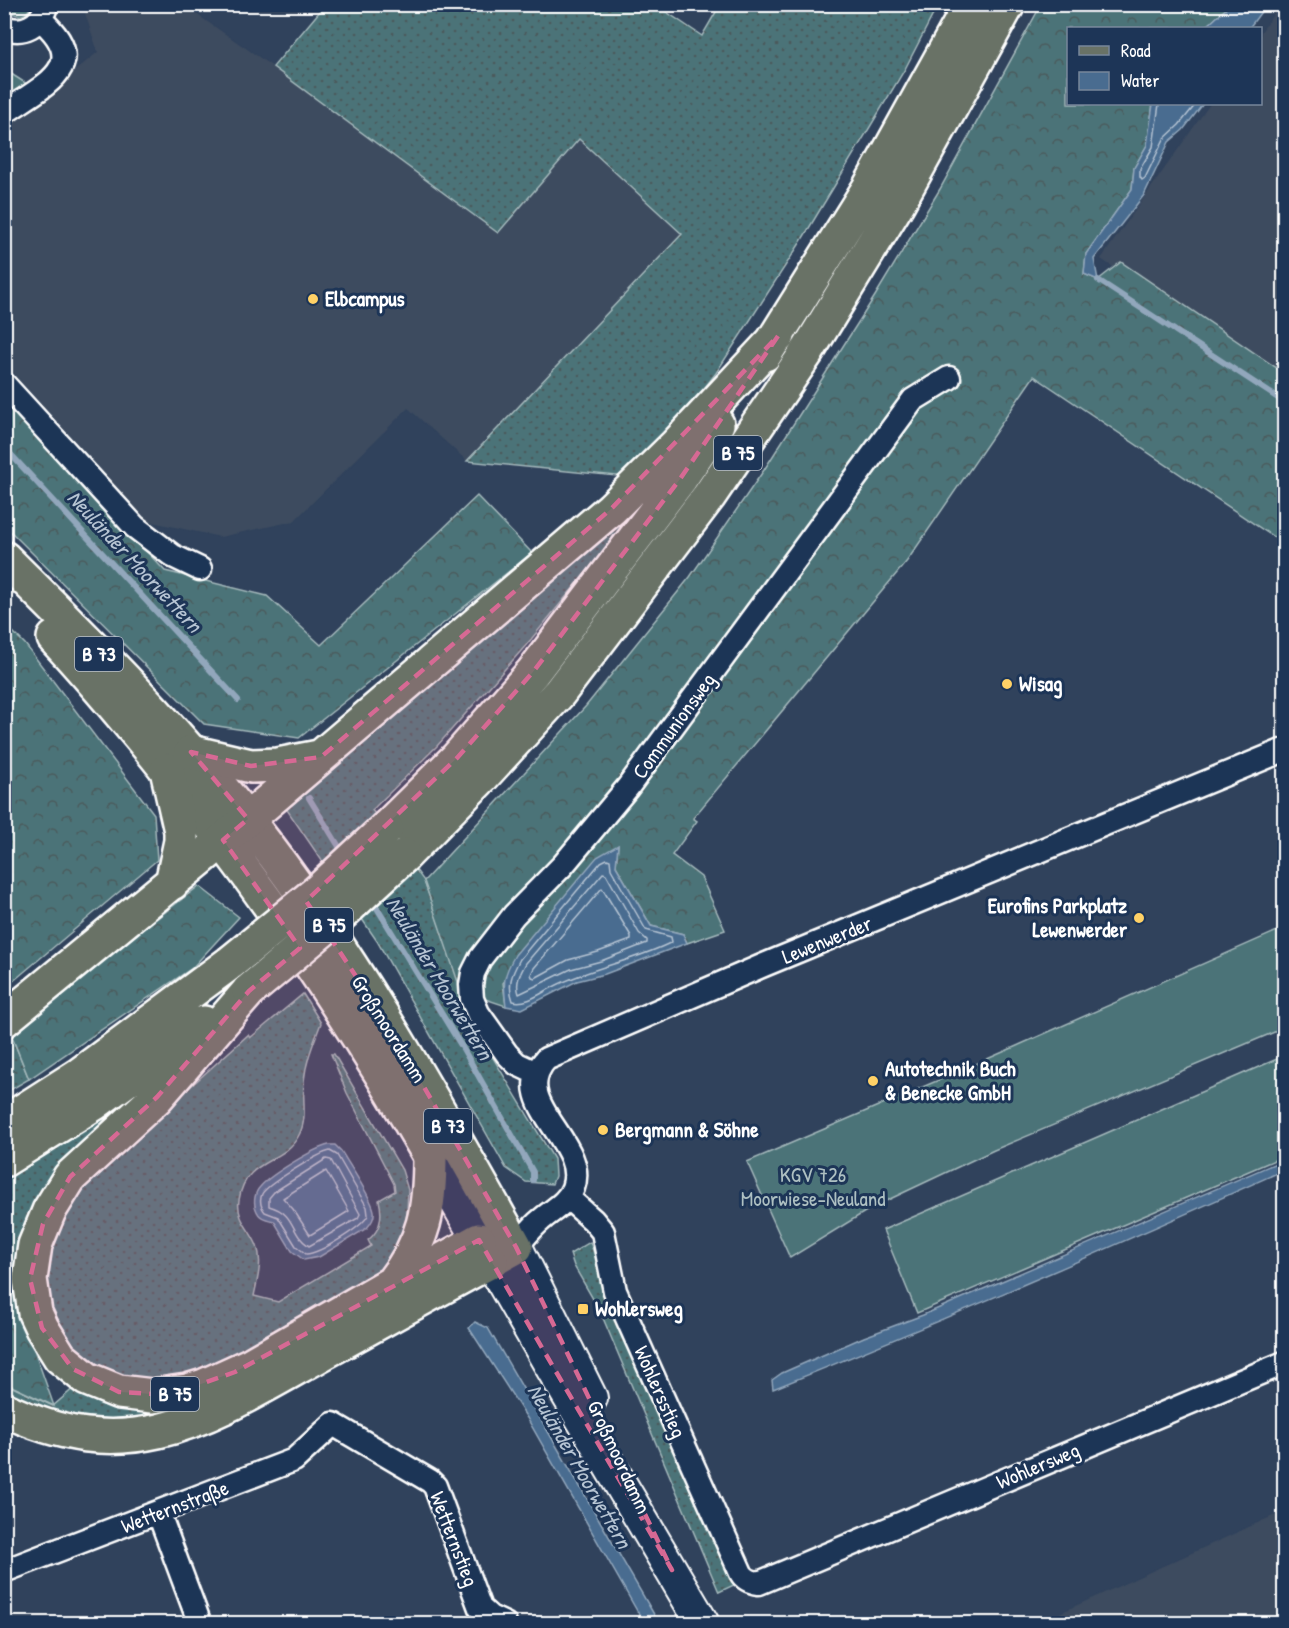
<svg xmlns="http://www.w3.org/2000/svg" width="1289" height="1628" font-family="'Patrick Hand',sans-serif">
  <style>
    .built { fill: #3d4b5f }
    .grass { fill: url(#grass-dots); stroke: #a5b9bc; stroke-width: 1.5 }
    .forest { fill: url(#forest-crowns); stroke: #a5b9bc; stroke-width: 1.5 }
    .garden { fill: #4b7378; stroke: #a5b9bc; stroke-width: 1.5 }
    .water { fill: #496c90; stroke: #92a7bc; stroke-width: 1.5 }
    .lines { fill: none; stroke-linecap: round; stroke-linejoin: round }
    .shore { stroke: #b6c4d3; stroke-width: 1.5 }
    .stream { stroke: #92a7bc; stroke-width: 6 }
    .minor-casing { stroke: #fff; stroke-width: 27 }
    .secondary-casing { stroke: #fff; stroke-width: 36 }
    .primary-casing { stroke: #fff; stroke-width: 38 }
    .trunk-casing { stroke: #fff; stroke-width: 38 }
    .minor { stroke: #1d3557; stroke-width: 22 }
    .secondary { stroke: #1d3557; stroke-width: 32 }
    .primary { stroke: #697266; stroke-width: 33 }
    .trunk { stroke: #697266; stroke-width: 33 }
    .trunk-bridge-casing { stroke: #fff; stroke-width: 38; stroke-linecap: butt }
    .trunk-bridge { stroke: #697266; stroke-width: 33 }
    .marked { fill: #d76994; fill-opacity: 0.2; stroke: #d76994; stroke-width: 4.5; stroke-dasharray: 12 8; stroke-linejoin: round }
    .poi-dot { fill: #ffd166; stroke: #1d3557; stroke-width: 2 }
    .labels { text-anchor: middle; stroke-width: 6; stroke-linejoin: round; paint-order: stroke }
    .shield { fill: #1d3557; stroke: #bbc2cd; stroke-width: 1.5 }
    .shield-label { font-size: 20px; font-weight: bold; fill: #fff }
    .poi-label { font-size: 21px; font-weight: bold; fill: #fff; stroke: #1d3557; text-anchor: start }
    .street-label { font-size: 21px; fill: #fff; stroke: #1d3557 }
    .park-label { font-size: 21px; fill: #aec0c2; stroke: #1d3557 }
    .water-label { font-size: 22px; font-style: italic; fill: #b6c4d3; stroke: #1d3557 }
  </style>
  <defs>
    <pattern id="grass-dots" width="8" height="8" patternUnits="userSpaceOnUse" patternTransform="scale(1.5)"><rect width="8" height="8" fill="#4b7378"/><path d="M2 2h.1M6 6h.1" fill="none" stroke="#4c5a5b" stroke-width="1.8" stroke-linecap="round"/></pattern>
    <pattern id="forest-crowns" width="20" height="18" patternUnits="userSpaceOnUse" patternTransform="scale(1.5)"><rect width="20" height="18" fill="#4b7378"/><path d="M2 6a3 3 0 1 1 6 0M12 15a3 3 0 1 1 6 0" fill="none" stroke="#4c5a5b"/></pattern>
  </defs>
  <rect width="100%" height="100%" fill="#30425c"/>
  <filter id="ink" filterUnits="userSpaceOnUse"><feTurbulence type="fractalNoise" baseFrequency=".0167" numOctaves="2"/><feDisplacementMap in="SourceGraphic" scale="12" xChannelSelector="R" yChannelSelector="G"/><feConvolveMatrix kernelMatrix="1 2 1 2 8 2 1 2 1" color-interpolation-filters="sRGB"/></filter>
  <g filter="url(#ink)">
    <!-- built -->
    <path class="built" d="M114,5H183L273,67L498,233L579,138L682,234L467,461L408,408L294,521L220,537L148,521L5,364L4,129L98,52L85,13Z
      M1280,5H1284V383L1101,259L1210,104H1260L1261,32Z
      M1284,1511V1623H1038Z"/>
    <!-- grass -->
    <path class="grass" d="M325,5H656L702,36L720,5H938L905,69L800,243L716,373L675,426L627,477L467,461L682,234L579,139L498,233L273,67Z
      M648,497L528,643L437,746L372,810L424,881L475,1028L554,1159L555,1176L552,1184L526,1182L506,1168L377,941L283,804L480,636Z
      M303,994L321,1023C314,1042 306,1060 304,1081C302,1099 308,1118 299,1135C284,1165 245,1157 239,1200C236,1220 251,1230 257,1246C263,1262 257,1281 254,1296L278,1302L371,1246L368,1240C381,1230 383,1216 379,1200L395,1191L394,1184L347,1093L331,1054H334L402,1170L408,1190L407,1212L405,1230L392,1270L205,1375L148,1386L82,1362L54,1327L42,1279L62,1211L93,1174L248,1035L250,1038Z
      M10,1032L29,1079L5,1093V1036Z
      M127,1103L19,1260L12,1286L5,1265L4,1181Z
      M590,1242L605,1284L736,1584L719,1592L600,1311L574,1266L570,1254Z
      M4,1383L53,1406L75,1387L106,1405L165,1408L169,1416L140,1422L70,1420L5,1396Z"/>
    <!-- forest -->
    <path class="forest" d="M1041,5H1230L1205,28H1068V104H1153L1147,145L1134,168L1132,189L1086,254L1084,274L1098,280L1121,262L1284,373V544L1034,376L907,561L693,818L697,821L672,855L701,877L725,930L687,943L683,934L651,926L616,866L618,846L503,983L506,1006L461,991L424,881L586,706L690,577L764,470L875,296L940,189Z
      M5,70L30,86L5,97Z
      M4,399L165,571L267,596L321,645L477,496L532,553L299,738L204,724L5,526Z
      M4,623L25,644L154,814L157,860L5,988Z
      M199,886L239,917L192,968L29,1079L10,1032Z
      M4,1265L54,1406L5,1383Z"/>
    <!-- garden -->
    <path class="garden" d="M7,5H31V6C27,16 18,18 10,11Z
      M1284,928V1028L994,1150L873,1207L790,1258L747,1162L960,1071Z
      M1284,1056V1156L917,1313L883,1230Z"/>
    <!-- water -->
    <path class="water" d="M1230,5V4L1266,5L1249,28H1205Z
      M1153,104H1203L1183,130L1169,142L1144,195L1094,259L1098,280L1084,274L1086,254L1132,189L1134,168L1147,145Z
      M618,845L616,866L651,926L683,934L687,943L605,974L577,981L522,1009L506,1006C503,982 503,976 515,955L597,857Z
      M329,1145H335L341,1151C349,1164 372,1198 374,1211C375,1218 371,1223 367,1228L319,1257L304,1260L292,1251L274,1221C265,1219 259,1218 256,1209C253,1202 255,1192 260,1187C270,1175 314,1148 329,1145Z
      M1283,1160L1284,1170C1115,1246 945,1320 773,1389L772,1380L782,1373L864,1337L923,1315Z
      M475,1322L488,1328L659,1623H644L527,1418L469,1328Z"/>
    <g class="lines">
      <!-- shore -->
      <path class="shore" d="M1159,104L1153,147L1140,169V177L1142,180L1145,178L1164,139L1179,125L1196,104
        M607,859L610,860L611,869L646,930L671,937L672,942C635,961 592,967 555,986C542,992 527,1005 513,1001C507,984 512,974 520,959L601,862Z
        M603,873L606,874L639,933L647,940V943L601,961L571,969L519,994C515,982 520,974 526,963Z
        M602,888L631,936V940L598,952L568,960L535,978L532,977L531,974L534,968Z
        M330,1151L337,1155L367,1207L368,1215C364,1226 319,1254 306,1254L296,1246L278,1217L265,1212C261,1207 259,1201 262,1194C266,1185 319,1153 330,1151Z
        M326,1159L331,1160L360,1214L358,1218L309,1246C289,1233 297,1214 269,1206V1198L274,1192Z
        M326,1171L349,1211L310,1235L293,1209L283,1198Z"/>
      <!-- stream -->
      <path class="stream" d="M1098,280L1284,402
        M4,447L238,700
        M309,798L343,853
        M372,900L462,1047L533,1172V1180"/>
      <defs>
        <path id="minor" d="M4,27C23,35 41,25 46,6
          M4,113C42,86 95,66 40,19
          M4,384L135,527L173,556L200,569
          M536,1073L517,1064L507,1054L478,1013L472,999L471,985L473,973L480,959L514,915L563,865L628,787L913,400L949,378
          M568,1198L593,1220L603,1232L615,1291L741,1573C745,1580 751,1582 759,1583L1284,1363
          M516,1247C524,1238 532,1227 541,1220C553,1209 567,1204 573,1188C590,1142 506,1103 546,1059L764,965L1284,750
          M159,1514L200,1624
          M4,1571L294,1460L333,1424L430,1481L435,1486L480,1608L490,1617L505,1624"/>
        <path id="secondary" d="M430,1156L555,1373L703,1624
          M516,1247L591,1398"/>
        <path id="primary" d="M4,558C89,642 175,727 248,821C352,953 434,1101 516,1247L491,1261
          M54,638C89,675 122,715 155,755C258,881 349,1015 430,1156"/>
        <path id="trunk" d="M765,354L869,188L971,4
          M191,752L251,766L278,765L319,757
          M167,770L181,831V841L172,883
          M386,828L457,758L533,672L680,479L717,424
          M405,855L481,778L559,693L709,496L807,352L898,203L1008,4
          M249,991L157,1097L70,1177L49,1211L35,1245L30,1279L35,1313L42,1328L60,1357L87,1379L119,1392L153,1396L187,1391L204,1386L250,1365L392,1283L420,1273L479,1240
          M4,1020L223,840L611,509L676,445L778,336
          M4,1123L79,1075L230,963
          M4,1160L95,1103L204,1023
          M392,1283C425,1241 430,1208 430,1156
          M4,1409C133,1472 212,1415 323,1353C379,1322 435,1291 491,1261"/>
      </defs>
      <!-- minor casing -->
      <use href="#minor" class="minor-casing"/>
      <!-- secondary casing -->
      <use href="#secondary" class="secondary-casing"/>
      <!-- primary casing -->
      <use href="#primary" class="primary-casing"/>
      <!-- trunk casing -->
      <use href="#trunk" class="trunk-casing"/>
      <!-- minor -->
      <use href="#minor" class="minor"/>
      <!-- secondary -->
      <use href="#secondary" class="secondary"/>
      <!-- primary -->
      <use href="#primary" class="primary"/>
      <!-- trunk -->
      <use href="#trunk" class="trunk"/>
      <defs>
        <path id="trunk-bridge" d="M230,963L317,892L386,828
          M249,991L339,916L405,855"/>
      </defs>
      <!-- trunk-bridge casing -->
      <use href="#trunk-bridge" class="trunk-bridge-casing"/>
      <!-- trunk-bridge -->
      <use href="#trunk-bridge" class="trunk-bridge"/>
    </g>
  </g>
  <!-- marked area -->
  <path class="marked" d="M778,336L680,479L533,672L457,758L306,901L389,1026L516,1247L672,1570L479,1240L235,1372L170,1395L119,1392L73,1369L42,1328L30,1279L43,1224L70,1177L157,1097L249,991L300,948L223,840L248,819L191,752L251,766L321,757L611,509Z"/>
  <!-- markers -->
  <g class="poi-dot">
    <circle cx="313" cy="299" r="6"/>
    <circle cx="1007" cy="684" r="6"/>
    <circle cx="1139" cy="918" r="6"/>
    <circle cx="873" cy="1081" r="6"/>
    <circle cx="603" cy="1130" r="6"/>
    <rect x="577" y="1303" width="12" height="12" rx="3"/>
  </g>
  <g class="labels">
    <!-- shield labels -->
    <g class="shield">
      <rect x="714" y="436" width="48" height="34" rx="4.5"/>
      <rect x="75" y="637" width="48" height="34" rx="4.5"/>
      <rect x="305" y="908" width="48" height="34" rx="4.5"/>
      <rect x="424" y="1109" width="48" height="34" rx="4.5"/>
      <rect x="151" y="1377" width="48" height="34" rx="4.5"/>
    </g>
    <g class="shield-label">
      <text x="738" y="460">B 75</text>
      <text x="99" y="661">B 73</text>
      <text x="329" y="932">B 75</text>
      <text x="448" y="1133">B 73</text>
      <text x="175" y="1401">B 75</text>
    </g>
    <!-- poi labels -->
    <g class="poi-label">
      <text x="325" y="306">Elbcampus</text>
      <text x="1019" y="691">Wisag</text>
      <text x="1127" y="913" text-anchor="end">Eurofins Parkplatz<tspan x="1127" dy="24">Lewenwerder</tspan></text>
      <text x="885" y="1076">Autotechnik Buch<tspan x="885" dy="24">&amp; Benecke GmbH</tspan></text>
      <text x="615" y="1137">Bergmann &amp; Söhne</text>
      <text x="595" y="1316">Wohlersweg</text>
    </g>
    <!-- street labels -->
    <g class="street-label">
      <text transform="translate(674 726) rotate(-54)" y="7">Communionsweg</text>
      <text transform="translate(827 940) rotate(-22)" y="7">Lewenwerder</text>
      <text transform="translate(389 1029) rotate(58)" y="7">Großmoordamm</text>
      <text transform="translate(660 1392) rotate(66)" y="7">Wohlersstieg</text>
      <text transform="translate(619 1457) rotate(65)" y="7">Großmoordamm</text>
      <text transform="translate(1038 1466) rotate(-23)" y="7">Wohlersweg</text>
      <text transform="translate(175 1507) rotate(-21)" y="7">Wetternstraße</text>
      <text transform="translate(454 1539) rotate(69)" y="7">Wetternstieg</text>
    </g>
    <!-- park labels -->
    <g class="park-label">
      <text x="813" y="1182">KGV 726<tspan x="813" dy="24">Moorwiese-Neuland</tspan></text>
    </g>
    <!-- water labels -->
    <g class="water-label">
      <text transform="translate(135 561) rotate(47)" y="8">Neuländer Moorwettern</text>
      <text transform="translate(440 978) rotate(59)" y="8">Neuländer Moorwettern</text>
      <text transform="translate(580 1466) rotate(60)" y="8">Neuländer Moorwettern</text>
    </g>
  </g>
  <!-- margin -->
  <rect width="1289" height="1628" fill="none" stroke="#1d3557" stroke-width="24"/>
  <rect x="12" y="12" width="1265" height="1604" fill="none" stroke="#fff" stroke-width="2" filter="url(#ink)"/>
  <!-- legend -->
  <rect x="1067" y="27" width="195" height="78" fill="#1d3557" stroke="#77869a" stroke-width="1.5"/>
  <rect x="1079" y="46" width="30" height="9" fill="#697266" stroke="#77869a" stroke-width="1.5"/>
  <text x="1121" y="57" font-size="18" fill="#ffffff">Road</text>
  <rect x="1079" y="72" width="30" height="18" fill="#496c90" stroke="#77869a" stroke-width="1.5"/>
  <text x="1121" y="87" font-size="18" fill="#ffffff">Water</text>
</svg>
